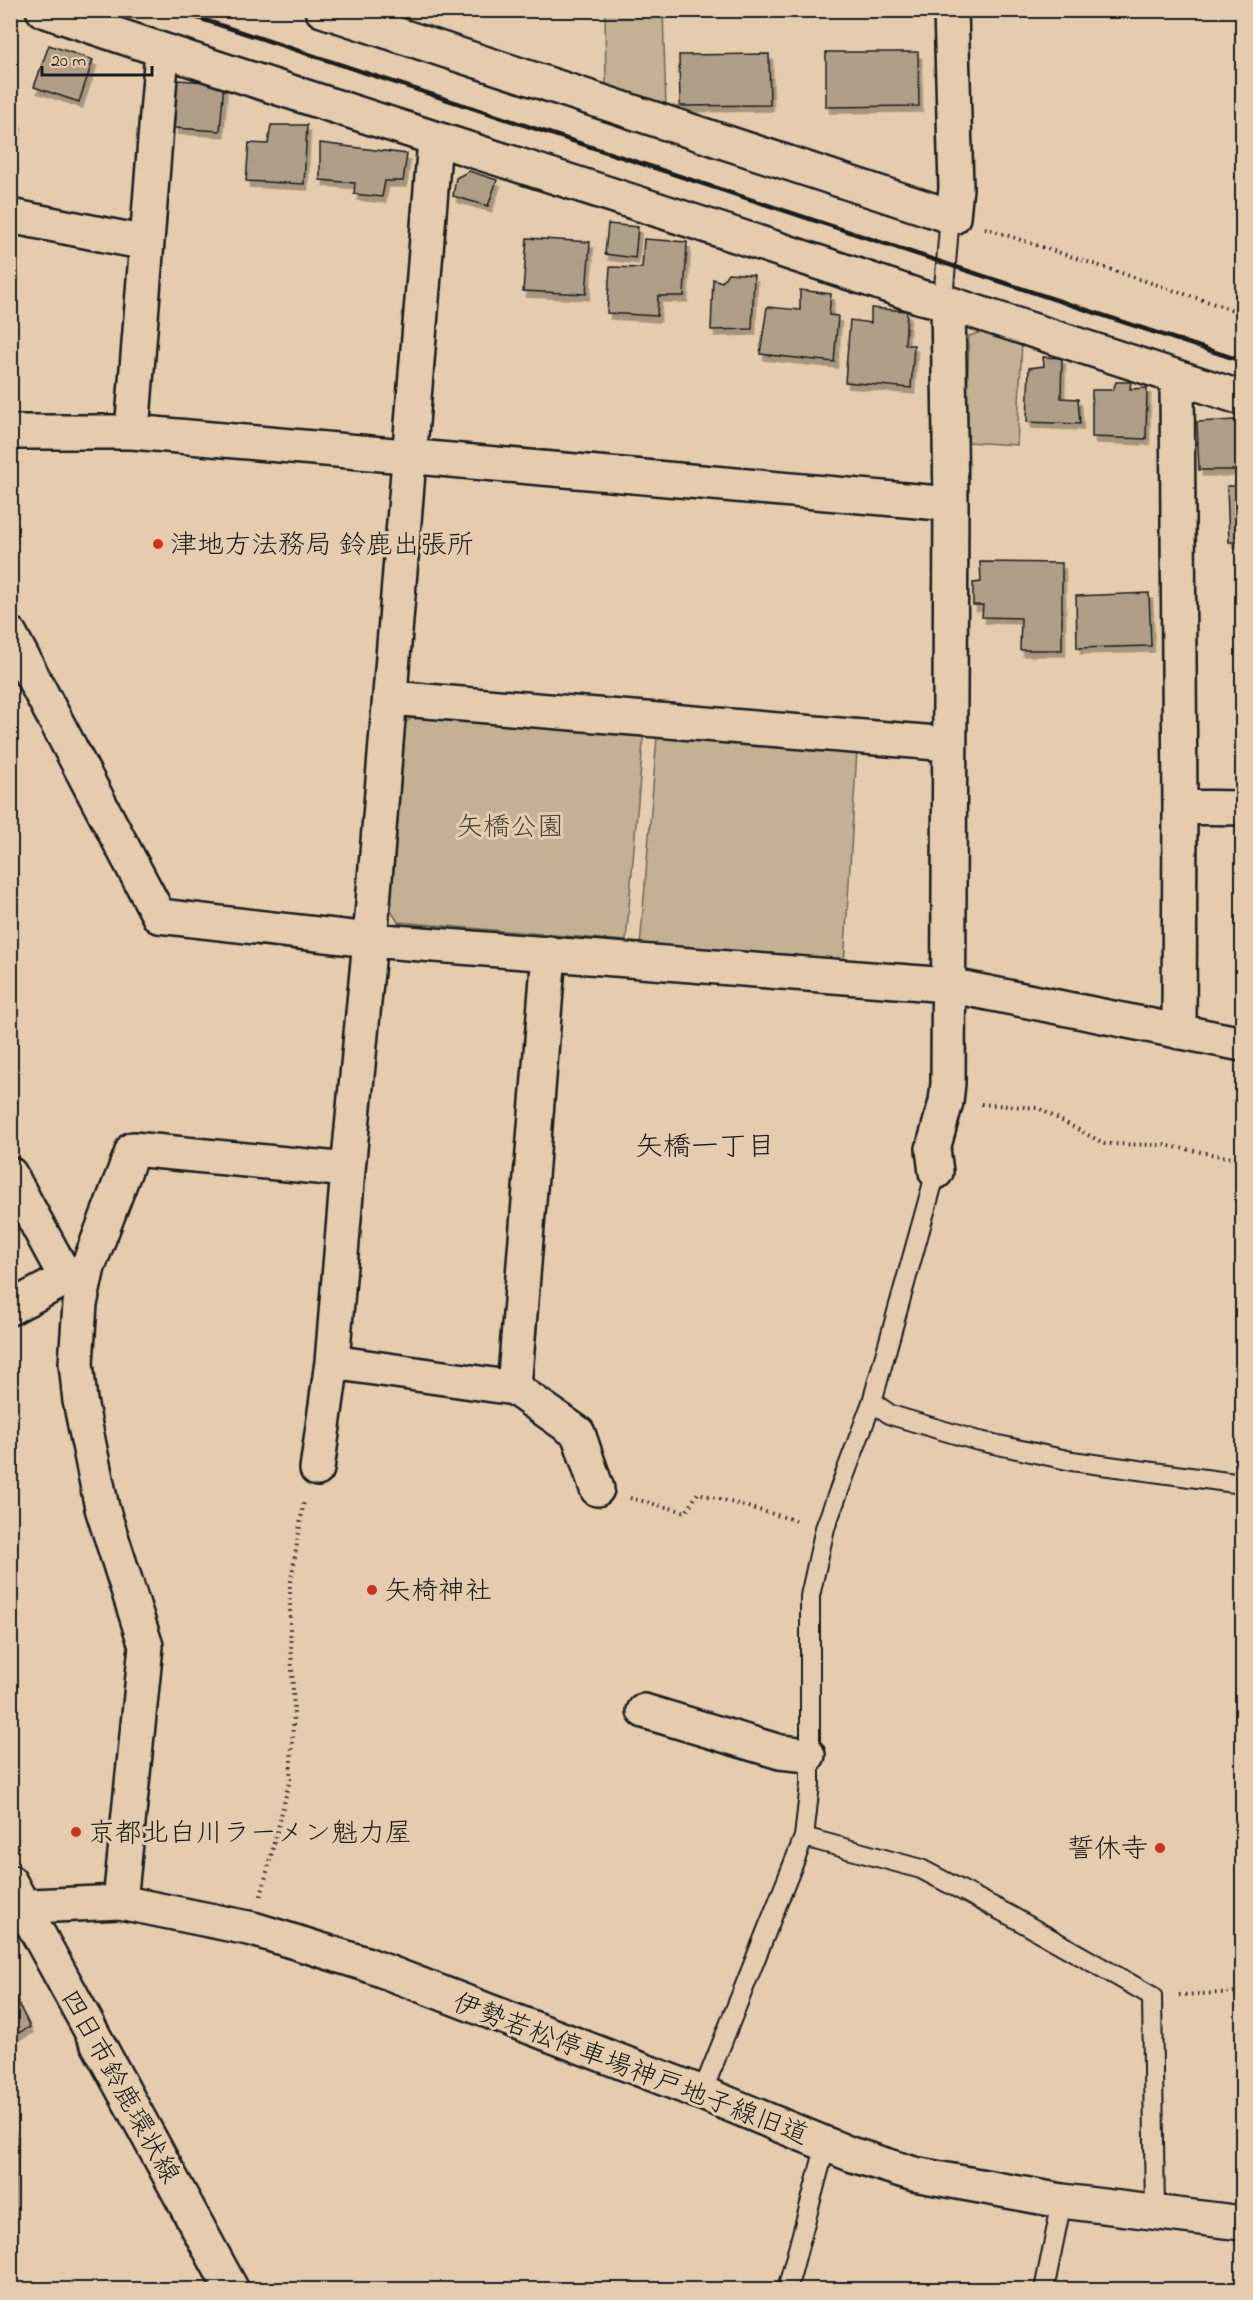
<svg xmlns="http://www.w3.org/2000/svg" width="1253" height="2300" font-family="'Indie Flower','Klee One',sans-serif">
  <style>
    .green { fill: #c5b096; stroke: #706659; stroke-width: 1.5 }
    .building { fill: #b19e88; stroke: #1c1c1c; stroke-width: 1.5; filter: url(#shadow) }
    .lines { fill: none; stroke-linecap: round; stroke-linejoin: round }
    .lane-casing { stroke: #1c1c1c; stroke-width: 22 }
    .street-casing { stroke: #1c1c1c; stroke-width: 38 }
    .primary-casing { stroke: #1c1c1c; stroke-width: 38 }
    .path { stroke: #1c1c1c; stroke-width: 4; stroke-dasharray: 1.5 4.5; stroke-linecap: butt }
    .lane { stroke: #e6ccae; stroke-width: 18 }
    .street { stroke: #e6ccae; stroke-width: 33 }
    .primary { stroke: #e6ccae; stroke-width: 33 }
    .rail { stroke: #1c1c1c; stroke-width: 4.5 }
    .poi-dot { fill: #c8321e; stroke: #e6ccae; stroke-width: 2 }
    .labels { text-anchor: middle; stroke-width: 6; stroke-linejoin: round; paint-order: stroke }
    .poi-label { font-size: 27px; fill: #1c1c1c; stroke: #e6ccae; text-anchor: start }
    .park-label { font-size: 27px; fill: #46413a; stroke: #e6ccae }
    .street-label { font-size: 27px; fill: #1c1c1c; stroke: #e6ccae }
    .neighbourhood-label { font-size: 28px; fill: #1c1c1c; stroke: #e6ccae }
  </style>
  <defs>
    <filter id="shadow"><feDropShadow dx="3.5" dy="6" stdDeviation="0" flood-color="#0004"/></filter>
  </defs>
  <rect width="100%" height="100%" fill="#e6ccae"/>
  <filter id="ink" filterUnits="userSpaceOnUse"><feTurbulence type="fractalNoise" baseFrequency=".0167" numOctaves="2"/><feDisplacementMap in="SourceGraphic" scale="12" xChannelSelector="R" yChannelSelector="G"/><feConvolveMatrix kernelMatrix="1 2 1 2 8 2 1 2 1" color-interpolation-filters="sRGB"/></filter>
  <g filter="url(#ink)">
    <!-- green -->
    <path class="green" d="M605,11H663L666,109L606,86Z
      M987,330L1022,341L1017,445L966,442L969,336Z
      M419,713L644,731L626,941L398,922L387,905L402,725Z
      M657,737L857,750L844,964L640,947Z"/>
    <!-- building -->
    <path class="building" d="M49,45L93,60L79,102L34,87Z
      M826,52H918L919,106L826,107Z
      M769,54L770,105L680,106L679,55Z
      M177,80L224,83L220,131L174,128Z
      M10,119L18,122L10,160Z
      M271,125H307L304,184L246,181L249,143L268,144Z
      M320,143L407,154L403,181H385L382,197L354,194L355,183L320,180Z
      M469,171L497,180L488,206L453,196L456,178Z
      M608,224L638,227L635,258L605,254Z
      M527,238L590,242L586,294L523,291Z
      M644,239L687,242L684,296H658L657,316L607,313L610,267L642,268Z
      M728,273L754,275L752,329L711,330L713,279L722,282Z
      M800,290L831,294L829,315L838,316L834,362L760,354L767,307L800,310Z
      M871,308L907,311L905,345H914L911,388L845,382L850,320L871,323Z
      M1043,357L1062,358L1061,398L1078,399L1080,424L1027,422L1029,368L1044,366Z
      M1116,382H1131L1130,389L1147,388L1146,439L1092,437V390H1113Z
      M1235,420L1237,427H1242V470H1199L1197,422Z
      M1227,486H1242V542H1229Z
      M980,562L1062,563V650H1020L1021,618L982,617L983,605H973V583L981,582Z
      M1149,593L1151,646L1077,648L1076,596Z
      M10,1987L30,2027L12,2036L15,2044L10,2046Z
      M10,2131H15L11,2290H10Z"/>
    <g class="lines">
      <defs>
        <path id="lane" d="M948,303L944,288L949,227L953,217
          M872,1402L891,1415L975,1440L1072,1461L1242,1484
          M804,1837L921,1869L1011,1916L1152,1996L1155,2213
          M702,2093L804,1837L810,1784V1596L825,1528L872,1402L936,1172
          M787,2290L826,2144
          M1044,2290L1062,2201"/>
        <path id="street" d="M43,10C335,110 630,197 921,297L948,303L1242,398
          M322,10L953,217L956,188L951,10
          M10,216L146,243
          M1177,379L1180,807L1179,1032
          M10,432H132L951,504
          M132,432L162,51
          M10,634L159,916L370,940L948,985L1242,1044
          M390,698L949,744
          M1180,807L1242,808
          M348,1170L332,1362L514,1388L549,953
          M936,1172L933,1149L946,1102L948,1083L951,504L948,303
          M10,1174L66,1278
          M88,1267L80,1304L76,1363L80,1401L102,1508L146,1646L120,1902
          M10,1308L88,1267L133,1149L348,1170L370,940L435,140
          M514,1388L578,1433L597,1489
          M317,1469L332,1362
          M644,1711L780,1752L808,1755
          M10,1907L120,1902L253,1929L366,1964L702,2093L850,2154L914,2174L1062,2201L1242,2223"/>
        <path id="primary" d="M10,1882L232,2290"/>
      </defs>
      <!-- lane casing -->
      <use href="#lane" class="lane-casing"/>
      <!-- street casing -->
      <use href="#street" class="street-casing"/>
      <!-- primary casing -->
      <use href="#primary" class="primary-casing"/>
      <!-- path -->
      <path class="path" d="M985,228L1242,313
        M981,1104L1038,1108L1105,1144L1164,1145L1242,1160
        M630,1498L686,1512L698,1493L798,1521
        M261,1896L290,1779L294,1711L290,1628V1587L304,1500
        M1179,1995L1242,1992"/>
      <!-- lane -->
      <use href="#lane" class="lane"/>
      <!-- street -->
      <use href="#street" class="street"/>
      <!-- primary -->
      <use href="#primary" class="primary"/>
      <!-- rail -->
      <path class="rail" d="M174,10L1242,361"/>
    </g>
  </g>
  <!-- markers -->
  <g class="poi-dot">
    <circle cx="158" cy="544" r="6"/>
    <circle cx="372" cy="1590" r="6"/>
    <circle cx="76" cy="1832" r="6"/>
    <circle cx="1160" cy="1848" r="6"/>
  </g>
  <g class="labels">
    <!-- poi labels -->
    <g class="poi-label">
      <text x="170" y="553">津地方法務局 鈴鹿出張所</text>
      <text x="384" y="1599">矢椅神社</text>
      <text x="88" y="1841">京都北白川ラーメン魁力屋</text>
      <text x="1148" y="1857" text-anchor="end">誓休寺</text>
    </g>
    <!-- park labels -->
    <g class="park-label">
      <text x="510" y="835">矢橋公園</text>
    </g>
    <!-- street labels -->
    <g class="street-label">
      <text transform="translate(631 2068) rotate(21)" y="9">伊勢若松停車場神戸地子線旧道</text>
      <text transform="translate(121 2086) rotate(61)" y="9">四日市鈴鹿環状線</text>
    </g>
    <!-- neighbourhood labels -->
    <g class="neighbourhood-label">
      <text x="705" y="1155">矢橋一丁目</text>
    </g>
  </g>
  <!-- margin -->
  <rect width="1253" height="2300" fill="none" stroke="#e6ccae" stroke-width="36"/>
  <rect x="18" y="18" width="1217" height="2264" fill="none" stroke="#1c1c1c" stroke-width="2" filter="url(#ink)"/>
  <!-- scale -->
  <path d="M42 66v9h110v-9" fill="none" stroke="#1c1c1c" stroke-width="3"/>
  <text x="51" y="66" font-size="18" fill="#1c1c1c" stroke="#e6ccae" stroke-width="4.5" paint-order="stroke">20 m</text>
</svg>
